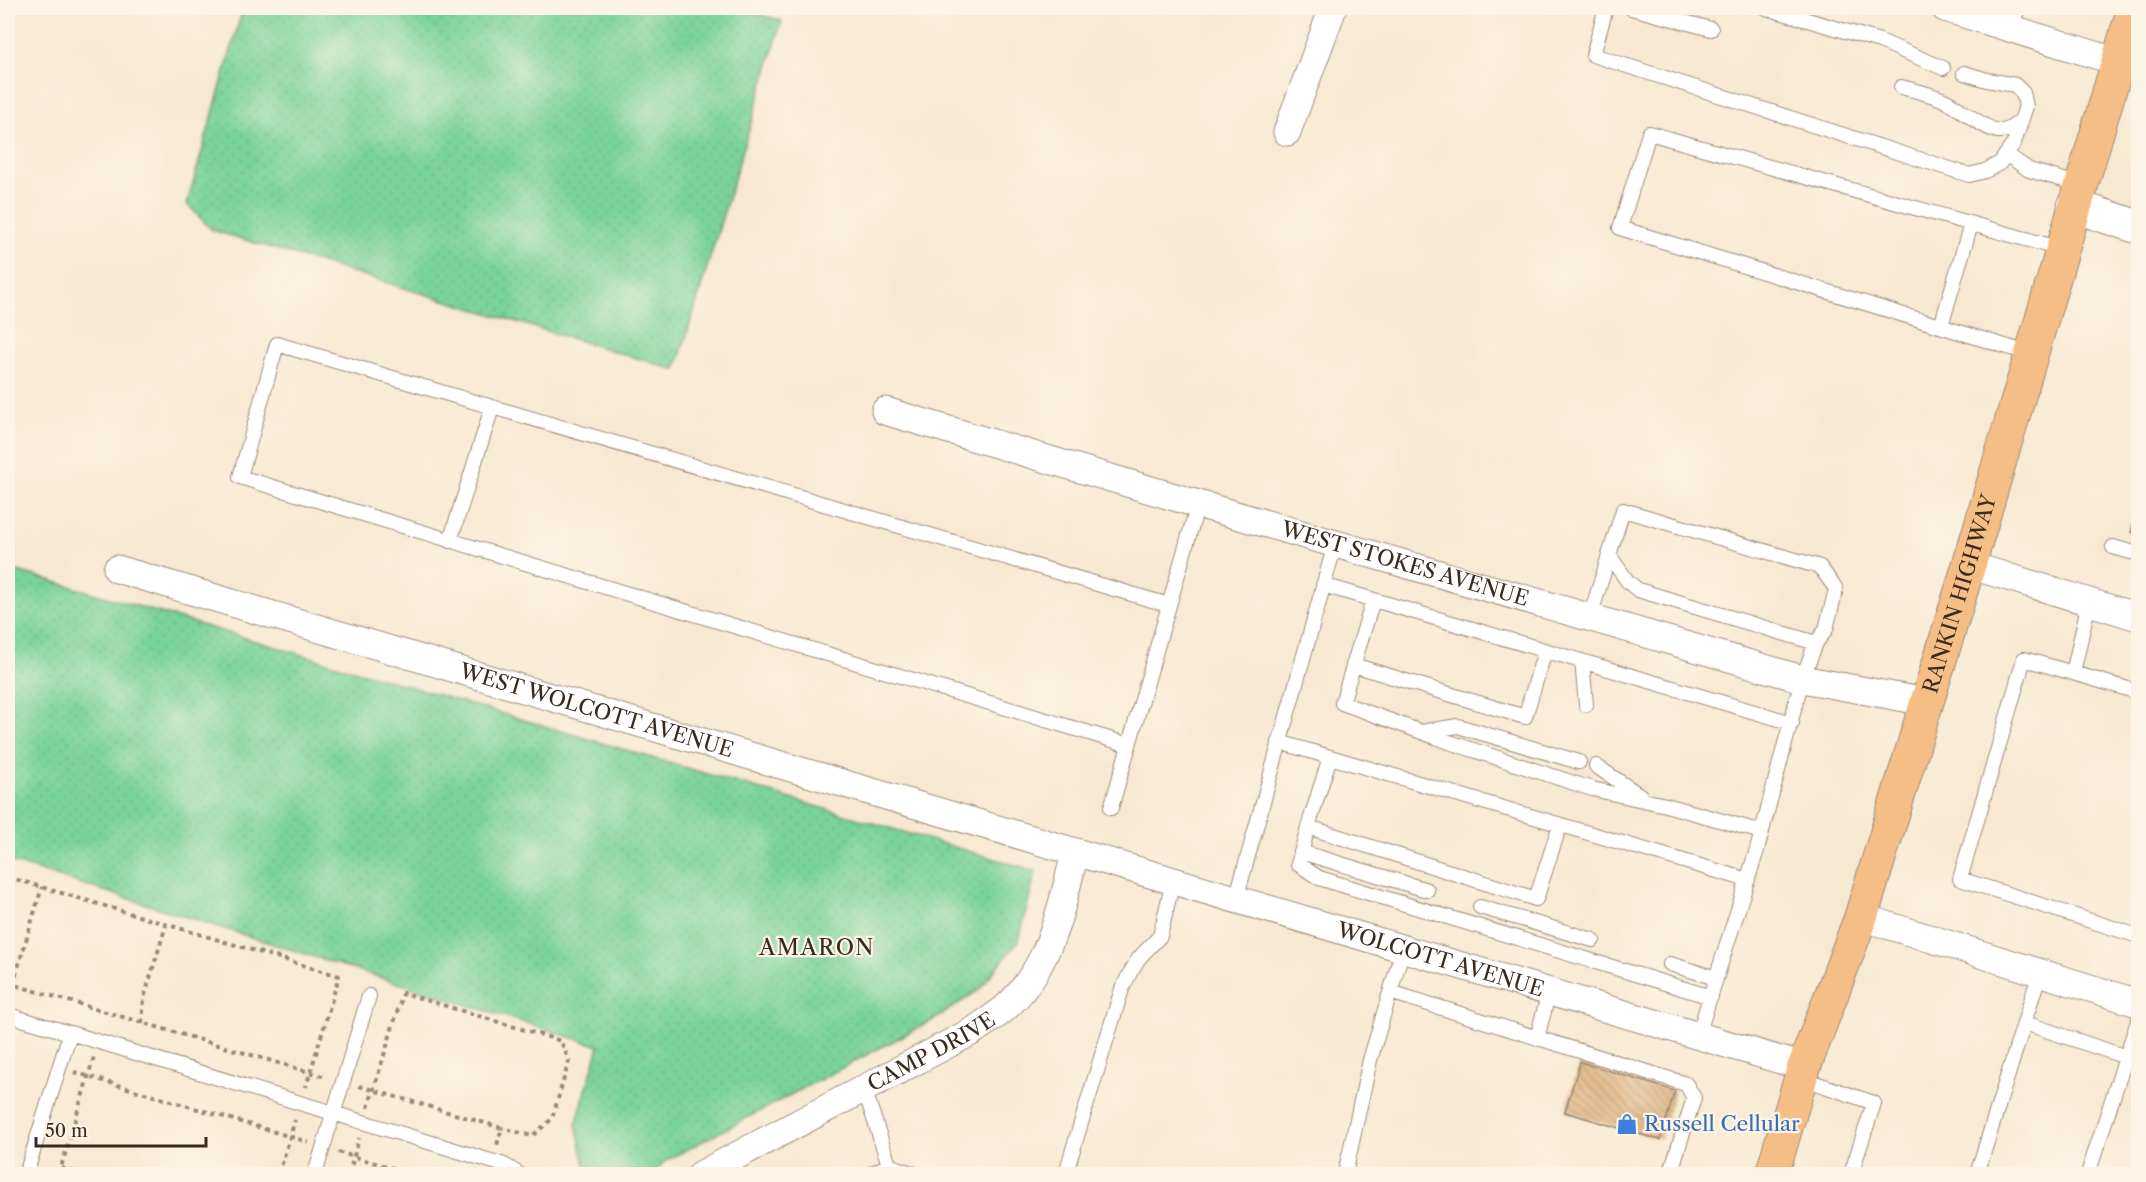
<svg xmlns="http://www.w3.org/2000/svg" width="2146" height="1182" font-family="'Libre Caslon Text',serif">
  <style>
    .grass { fill: url(#grass-dots); stroke: #5a7e5c; stroke-width: 1.5 }
    .building { fill: url(#building-back-hatch) }
    .lines { fill: none; stroke-linecap: round; stroke-linejoin: round }
    .service-casing { stroke: #998a78; stroke-width: 16 }
    .minor-casing { stroke: #998a78; stroke-width: 29 }
    .tertiary-casing { stroke: #998a78; stroke-width: 35 }
    .trunk-casing { stroke: #998a78; stroke-width: 35 }
    .path { stroke: #998a78; stroke-width: 4; stroke-dasharray: 4.5 4.5; stroke-linecap: butt }
    .service { stroke: #fff; stroke-width: 14 }
    .minor { stroke: #fff; stroke-width: 27 }
    .tertiary { stroke: #fff; stroke-width: 33 }
    .trunk { stroke: #f6be87; stroke-width: 33 }
    .labels { text-anchor: middle; stroke-width: 4.5; stroke-linejoin: round; paint-order: stroke }
    .street-label { font-size: 21px; fill: #3b2a1e; stroke: #fcf5e5 }
    .shop-label { font-size: 21px; fill: #366cbe; stroke: #fcf5e5; text-anchor: start }
    .neighbourhood-label { font-size: 22px; letter-spacing: 1.5px; fill: #3b2a1e; stroke: #fcf5e5 }
  </style>
  <defs>
    <pattern id="grass-dots" width="8" height="8" patternUnits="userSpaceOnUse" patternTransform="scale(1.5)"><rect width="8" height="8" fill="#79d399"/><path d="M2 2h.1M6 6h.1" fill="none" stroke="#6ab583" stroke-width="1.8" stroke-linecap="round"/></pattern>
    <pattern id="building-back-hatch" width="6" height="6" patternUnits="userSpaceOnUse" patternTransform="scale(1.5)"><rect width="6" height="6" fill="#dfb27e"/><path d="M-1 5l2 2M0 0l6 6M5-1l2 2" fill="none" stroke="#b69167"/></pattern>
  </defs>
  <rect width="100%" height="100%" fill="#fcf5e5"/>
  <filter id="ink" filterUnits="userSpaceOnUse"><feTurbulence type="fractalNoise" baseFrequency=".0167" numOctaves="2"/><feDisplacementMap in="SourceGraphic" scale="12" xChannelSelector="R" yChannelSelector="G"/><feConvolveMatrix kernelMatrix="1 2 1 2 8 2 1 2 1" color-interpolation-filters="sRGB"/></filter>
  <filter id="wash" filterUnits="userSpaceOnUse"><feTurbulence type="fractalNoise" baseFrequency=".008" numOctaves="4" result="noise"/><feDisplacementMap in="SourceGraphic" scale="24" xChannelSelector="R" yChannelSelector="G"/><feGaussianBlur stdDeviation="1.35" result="paint"/><feColorMatrix in="noise" values="0 0 0 0 0 0 0 0 0 0 0 0 0 0 0 0 0 1.4 0 .05"/><feComposite in="paint" operator="in"/></filter>
  <g filter="url(#wash)">
    <rect width="100%" height="100%" fill="#f7e9d1"/>
    <!-- grass -->
    <path class="grass" d="M243,8H738L782,21L676,370L212,230L187,204Z
      M8,568L1036,871L1019,940L979,990L935,1019L665,1161L653,1174H587L576,1124L599,1046L8,861Z"/>
    <g id="blocks">
      <!-- building -->
      <path class="building" d="M2138,507V534L2131,532Z
        M1580,1062L1675,1091L1660,1140L1565,1112Z"/>
    </g>
  </g>
  <g filter="url(#ink)">
    <use href="#blocks" fill-opacity="0" stroke="#998a78" stroke-width="1.5"/>
    <g class="lines">
      <defs>
        <path id="service" d="M1606,8L1593,55L1969,175L1985,171L2000,163L2014,143L2026,106L2023,93L2015,85L1987,80L1964,73
          M1631,8L1711,29
          M1766,8L1880,41L1943,68
          M2011,28L2018,8
          M1901,87C1916,91 1932,94 1946,101C1960,108 1984,129 1998,131C2008,132 2015,125 2022,119
          M2006,154L2029,170L2081,185
          M1941,326L1971,224
          M2031,354L1620,228L1649,133L2061,249
          M450,541L492,408
          M2113,547L2138,554
          M1609,555L1628,582L1638,590L1816,643
          M1323,585L1792,723
          M1373,600L1342,703L1449,742L1592,789L1666,805L1762,832
          M2089,602L2073,673L2138,692
          M1590,617L1623,510L1820,567L1836,589L1826,629L1816,643L1802,679L1757,850L1698,1035
          M1582,661L1586,705
          M1353,665L1525,717L1545,651
          M2073,673L2024,659L1960,879L2138,936
          M1426,731L1458,726L1579,762
          M1279,742L1748,880
          M1129,745L240,477L277,344L1169,605
          M1330,757L1308,827L1536,899L1560,825
          M1596,766L1641,796
          M1111,808L1198,504
          M1308,827L1298,864L1319,878L1711,997
          M1301,852L1427,890
          M1236,899L1335,544
          M1480,907L1593,940
          M1670,964L1716,978
          M1390,992L1686,1084L1694,1098L1670,1174
          M8,1015L70,1033
          M2025,1023L2126,1057L2138,1021
          M1537,1038L1549,992
          M1801,1078L1874,1103L1851,1174
          M864,1088L889,1165L871,1174
          M889,1165L914,1174
          M26,1174L70,1033L504,1165L519,1174
          M315,1174L369,996
          M1067,1174V1169L1122,989L1130,973L1139,958L1160,936L1173,881
          M1345,1174L1370,1060L1403,949
          M1977,1174L2040,972
          M2088,1174L2126,1057"/>
        <g id="minor">
          <path d="M1945,8L2118,62"/>
          <path d="M1287,132L1333,8"/>
          <path id="s1" d="M885,411L1198,504L1802,679L1926,702"/>
          <path d="M1969,565L2138,617"/>
          <path id="s2" d="M117,569L1804,1067"/>
          <path d="M1861,917L2138,1003"/>
          <path id="s3" d="M702,1174L973,1031C983,1024 994,1017 1003,1010C1050,970 1061,909 1075,853"/>
        </g>
        <path id="tertiary" d="M2074,206L2138,227"/>
        <g id="trunk">
          <path id="s4" d="M1772,1174L1804,1067L1861,917L1969,565L2134,8"/>
        </g>
      </defs>
      <!-- service casing -->
      <use href="#service" class="service-casing"/>
      <!-- minor casing -->
      <use href="#minor" class="minor-casing"/>
      <!-- tertiary casing -->
      <use href="#tertiary" class="tertiary-casing"/>
      <!-- trunk casing -->
      <use href="#trunk" class="trunk-casing"/>
      <!-- path -->
      <path class="path" d="M8,877L339,976L306,1087
        M8,983L326,1077
        M13,984L42,887
        M142,1023L144,998L166,925
        M74,1072L308,1142
        M359,1086L502,1128L497,1145
        M368,1108L403,993L561,1041L569,1061L552,1119L532,1136L502,1128
        M338,1152L413,1174
        M61,1168L83,1174
        M59,1174L94,1057
        M279,1174L295,1120
        M349,1174L359,1138"/>
      <!-- service -->
      <use href="#service" class="service"/>
      <!-- minor -->
      <use href="#minor" class="minor"/>
      <!-- tertiary -->
      <use href="#tertiary" class="tertiary"/>
      <!-- trunk -->
      <use href="#trunk" class="trunk"/>
    </g>
  </g>
  <!-- icons -->
  <defs>
    <symbol id="shop-bare" viewBox="-9 -9 18 18"><path d="M-5-2.5h2.3a2.7 3.5 0 0 1 5.4 0H5L5.5 6h-11ZM-1.5-2.5h3a1.5 2.3 0 0 0-3 0Z" fill="#3f7fe0" stroke="#fcf5e5" stroke-width="2.5" paint-order="stroke"/></symbol>
  </defs>
  <g fill-rule="evenodd">
    <use href="#shop-bare" x="1612" y="1109" width="30" height="30"/>
  </g>
  <g class="labels">
    <!-- street labels -->
    <g class="street-label">
      <text dy="7" stroke="none"><textPath href="#s1" startOffset="542">WEST STOKES AVENUE</textPath></text>
      <text dy="7" stroke="none"><textPath href="#s4" startOffset="610">RANKIN HIGHWAY</textPath></text>
      <text dy="7" stroke="none"><textPath href="#s2" startOffset="500">WEST WOLCOTT AVENUE</textPath></text>
      <text dy="7" stroke="none"><textPath href="#s2" startOffset="1380">WOLCOTT AVENUE</textPath></text>
      <text dy="7" stroke="none"><textPath href="#s3" startOffset="260">CAMP DRIVE</textPath></text>
    </g>
    <!-- shop labels -->
    <g class="shop-label">
      <text x="1644" y="1131">Russell Cellular</text>
    </g>
    <!-- neighbourhood labels -->
    <g class="neighbourhood-label">
      <text x="817" y="955">AMARON</text>
    </g>
  </g>
  <!-- margin -->
  <rect width="2146" height="1182" fill="none" stroke="#fcf5e5" stroke-width="30"/>
  <!-- scale -->
  <path d="M36 1137v9h170v-9" fill="none" stroke="#3b2a1e" stroke-width="3"/>
  <text x="45" y="1137" font-size="18" fill="#3b2a1e" stroke="#fcf5e5" stroke-width="4.5" paint-order="stroke">50 m</text>
</svg>
